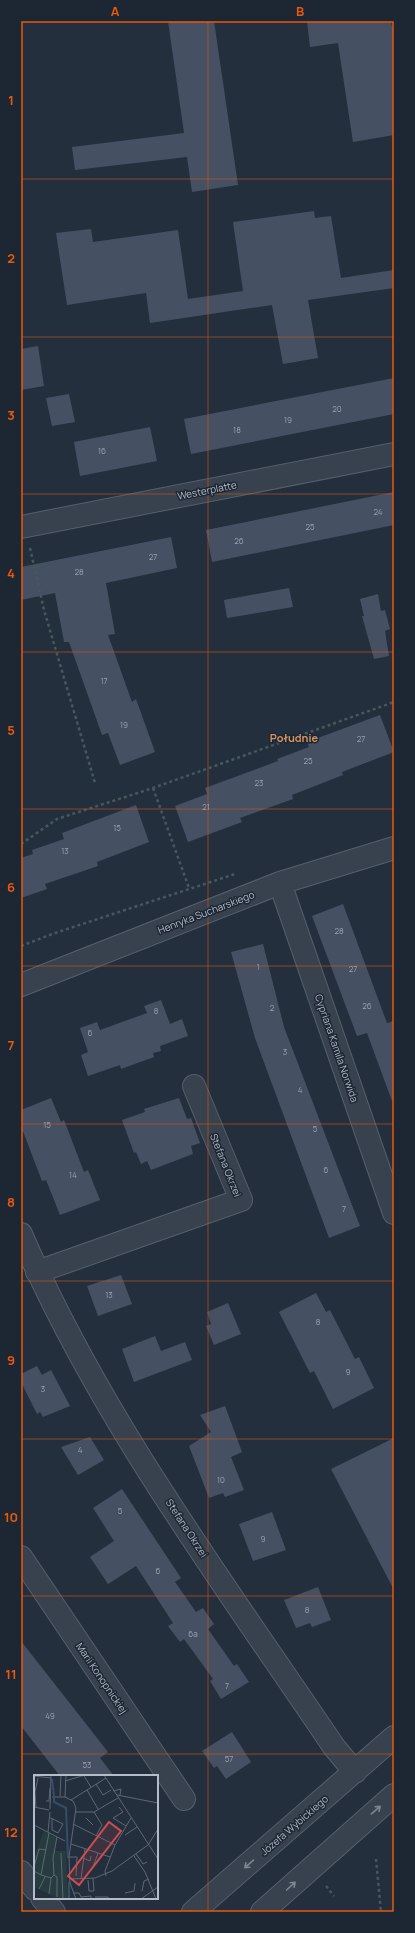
<svg xmlns="http://www.w3.org/2000/svg" width="415" height="1933" font-family="Manrope,sans-serif">
  <style>
    .building { fill: #455162 }
    .lines { fill: none; stroke-linecap: round; stroke-linejoin: round }
    .minor-casing { stroke: #565f6c; stroke-width: 24 }
    .path { stroke: #44595c; stroke-width: 2.5; stroke-dasharray: 3 3; stroke-linecap: butt }
    .minor { stroke: #38414e; stroke-width: 22 }
    .oneway { stroke: #7c8592 }
    .grid { fill: none; stroke: #e8590c; stroke-width: 1; stroke-opacity: 0.55 }
    .labels { text-anchor: middle; stroke-width: 3; stroke-linejoin: round; paint-order: stroke }
    .number-label { font-size: 8px; fill: #98a1af }
    .street-label { font-size: 10px; fill: #b4bcc9; stroke: #1d2633 }
    .neighbourhood-label { font-size: 11px; font-weight: bold; fill: #d59563; stroke: #1d2633 }
    .inset-river { fill: none; stroke: #394c67; stroke-width: 2 }
    .inset-road { fill: none; stroke: #5e6776; stroke-width: 1 }
    .view { fill: #ce4d50; fill-opacity: 0.15; stroke: #ce4d50; stroke-width: 2 }
    .inset-edge { fill: none; stroke: #b4bcc9; stroke-width: 2 }
    .neatline { fill: none; stroke: #e8590c; stroke-width: 1.5 }
    .grid-label { font-size: 13px; text-anchor: middle; font-weight: bold; fill: #e8590c }
  </style>
  <rect width="100%" height="100%" fill="#242f3e"/>
  <!-- building -->
  <path class="building" d="M168,21H214L238,185L192,192L187,157L75,170L72,147L184,133Z
    M307,21H391L394,38V135L353,142L338,43L310,47Z
    M314,211L315,218L331,216L341,278L394,270V288L308,300L318,358L283,364L272,305L150,323L146,293L67,305L56,233L91,229L93,242L178,230L188,299L243,291L233,222Z
    M38,346L44,386L21,390V349Z
    M394,378V414L191,454L184,419Z
    M69,394L75,422L52,426L46,398Z
    M150,427L157,461L80,476L74,442Z
    M394,492V525L212,562L206,530Z
    M171,537L177,568L106,583L115,634L108,635L132,702L136,699L155,752L120,765L108,733L102,735L69,642H64L55,593L21,600V567Z
    M289,588L293,607L227,618L224,600Z
    M378,594L381,611L385,610L390,629L385,631L389,656L374,659L362,616H364L360,599Z
    M380,715L394,752L342,772L343,775L292,795L293,799L240,818L242,822L188,842L175,806L207,794L205,788L278,761L277,759L309,747L307,742Z
    M136,805L149,842L97,862L98,866L45,884L47,889L21,898V858L33,854L32,850L64,839L62,833Z
    M343,904L387,1023L394,1021V1100L392,1101L367,1033L357,1036L312,916Z
    M263,944L284,1027L360,1226L329,1238L255,1038L231,952Z
    M161,1000L170,1024L182,1019L188,1036L160,1046L161,1051L153,1053L154,1057L121,1069L120,1065L88,1076L81,1055L88,1052L80,1028L97,1022L100,1030L147,1013L144,1006Z
    M51,1098L61,1122L64,1120L84,1172L88,1170L100,1200L60,1215L46,1180L42,1181L21,1126V1110Z
    M179,1098L187,1119L191,1118L200,1143L191,1146L193,1154L151,1170L147,1161L141,1164L136,1152L134,1153L122,1120L145,1112L144,1109Z
    M121,1275L132,1304L98,1316L87,1286Z
    M316,1293L326,1312L330,1310L355,1359L359,1357L374,1388L333,1409L314,1371L310,1373L279,1312Z
    M228,1303L241,1334L214,1345L206,1326L211,1324L207,1312Z
    M155,1336L161,1351L185,1342L192,1360L134,1382L122,1349Z
    M37,1366L42,1375L51,1370L70,1406L43,1417L40,1412L37,1414L21,1382V1374Z
    M225,1406L242,1452L231,1457L244,1490L225,1497L223,1493L209,1498L189,1446L211,1432L200,1415Z
    M90,1437L104,1460L78,1475L61,1447Z
    M394,1438V1590L331,1469Z
    M122,1489L181,1578L175,1582L196,1612L203,1608L214,1624L208,1629L234,1666L237,1664L249,1682L221,1699L210,1681L213,1679L184,1639L180,1642L168,1626L173,1623L136,1566L108,1584L90,1557L114,1541L93,1508Z
    M272,1512L286,1550L253,1561L239,1524Z
    M318,1587L331,1620L312,1627L310,1623L296,1628L284,1600Z
    M21,1641L108,1752L100,1758L114,1776H60L21,1726Z
    M232,1732L251,1762L226,1779L217,1766L214,1768L202,1751Z"/>
  <g class="lines">
    <defs>
      <path id="minor" d="M21,527L394,454
        M280,883L394,1213
        M21,985L280,883L394,848
        M21,1234C100,1418 223,1582 334,1747L355,1772
        M37,1272L241,1200L194,1086
        M21,1557L184,1799
        M21,1872L35,1889
        M42,1898L54,1912
        M193,1912L394,1737
        M262,1912L394,1795"/>
    </defs>
    <!-- minor casing -->
    <use href="#minor" class="minor-casing"/>
    <!-- path -->
    <path class="path" d="M30,548L44,610L95,783
      M153,788L189,888
      M21,844L57,819L153,788L394,702
      M21,946L55,933L235,874
      M376,1859L381,1912
      M326,1886L334,1896"/>
    <!-- minor -->
    <use href="#minor" class="minor"/>
  </g>
  <!-- one-way arrows -->
  <defs><path id="oneway-shaft" d="M-6 0H5M1.5-3L5.5 0L1.5 3" fill="none" stroke-width="1.6" stroke-linecap="round" stroke-linejoin="round"/></defs>
  <g class="oneway">
    <use href="#oneway-shaft" transform="translate(376 1810) rotate(-41)"/>
    <use href="#oneway-shaft" transform="translate(249 1864) rotate(139)"/>
    <use href="#oneway-shaft" transform="translate(291 1886) rotate(-42)"/>
  </g>
  <!-- grid -->
  <path class="grid" d="M208,21V1912M21,179H394M21,337H394M21,494H394M21,652H394M21,809H394M21,966H394M21,1124H394M21,1281H394M21,1439H394M21,1596H394M21,1754H394"/>
  <g class="labels">
    <!-- number labels -->
    <g class="number-label">
      <text x="337" y="412">20</text>
      <text x="288" y="423">19</text>
      <text x="237" y="433">18</text>
      <text x="102" y="454">16</text>
      <text x="378" y="515">24</text>
      <text x="310" y="530">25</text>
      <text x="239" y="544">26</text>
      <text x="153" y="560">27</text>
      <text x="79" y="575">28</text>
      <text x="104" y="684">17</text>
      <text x="124" y="728">19</text>
      <text x="361" y="742">27</text>
      <text x="308" y="764">25</text>
      <text x="259" y="786">23</text>
      <text x="206" y="810">21</text>
      <text x="117" y="831">15</text>
      <text x="65" y="854">13</text>
      <text x="339" y="934">28</text>
      <text x="258" y="970">1</text>
      <text x="353" y="972">27</text>
      <text x="367" y="1009">26</text>
      <text x="272" y="1011">2</text>
      <text x="156" y="1014">8</text>
      <text x="90" y="1036">6</text>
      <text x="285" y="1055">3</text>
      <text x="300" y="1093">4</text>
      <text x="47" y="1128">15</text>
      <text x="315" y="1132">5</text>
      <text x="326" y="1173">6</text>
      <text x="73" y="1178">14</text>
      <text x="344" y="1212">7</text>
      <text x="109" y="1298">13</text>
      <text x="318" y="1325">8</text>
      <text x="348" y="1375">9</text>
      <text x="43" y="1392">3</text>
      <text x="80" y="1453">4</text>
      <text x="221" y="1483">10</text>
      <text x="120" y="1514">5</text>
      <text x="263" y="1542">9</text>
      <text x="158" y="1574">6</text>
      <text x="307" y="1613">8</text>
      <text x="193" y="1637">6a</text>
      <text x="227" y="1689">7</text>
      <text x="50" y="1719">49</text>
      <text x="69" y="1743">51</text>
      <text x="229" y="1762">57</text>
      <text x="87" y="1768">53</text>
    </g>
    <!-- street labels -->
    <g class="street-label">
      <text transform="translate(207 490) rotate(-11)" y="4">Westerplatte</text>
      <text transform="translate(206 912) rotate(-21)" y="4">Henryka Sucharskiego</text>
      <text transform="translate(337 1048) rotate(71)" y="4">Cypriana Kamila Norwida</text>
      <text transform="translate(226 1165) rotate(68)" y="4">Stefana Okrzei</text>
      <text transform="translate(187 1528) rotate(57)" y="4">Stefana Okrzei</text>
      <text transform="translate(102 1678) rotate(56)" y="4">Marii Konopnickiej</text>
      <text transform="translate(294 1825) rotate(-41)" y="4">Józefa Wybickiego</text>
    </g>
    <!-- neighbourhood labels -->
    <g class="neighbourhood-label">
      <text x="294" y="742">Południe</text>
    </g>
  </g>
  <!-- overview -->
  <g transform="translate(34 1775)">
    <rect width="124" height="124" fill="#242f3e"/>
    <path d="M10,56L23,63L20,76H32L34,124H26L0,112V82Z" fill="#263c3f"/>
    <path class="inset-river" d="M18,4L20,21M20,23V27L32,33L34,83M35,107V124"/>
    <path class="inset-road" d="M70,0L124,84M0,1L17,3M50,1L57,12M31,6L51,0M62,9L69,20L77,15M53,15L64,34M79,16L87,14L86,20M83,20L124,28M26,21L27,0M18,22H31L39,26L42,33L35,82L36,108L42,124M31,22L32,0M37,25L72,3M12,26H15L16,13M0,32L15,35M85,32L89,37L79,43L92,51M2,33L1,17L4,3M16,34L17,0M42,37H60L84,23M60,37L68,50L62,61M16,43H17L29,49L24,58L18,55V44M54,45L52,43L59,50M39,49L81,70M0,50L31,66M14,57L16,37M91,60L103,52M37,69L76,82M27,78L29,124M102,79L109,89L113,87M100,81L111,97L122,124M35,82H43L42,101M49,83L56,86L57,81M0,92L5,74L12,75M59,92L64,78M0,96L7,100L15,58M7,100L17,103L20,100L19,83L23,62M20,100L23,102V122M72,101L71,96L81,70L97,43M36,104L61,103L78,96L114,70L124,54M47,104L51,74M54,105L55,116H60L59,103M5,114L11,102M108,116L110,106L115,104M39,118H45L47,122L57,121V124M91,118L100,116L101,108M15,119L17,103M61,122H74L75,124M107,124L124,112"/>
    <path class="view" d="M75,47L87,56L45,110L34,101Z"/>
    <rect width="124" height="124" class="inset-edge"/>
  </g>
  <!-- border -->
  <rect width="415" height="1933" fill="none" stroke="#1d2633" stroke-width="44"/>
  <rect x="22" y="22" width="371" height="1889" class="neatline"/>
  <g class="grid-label">
    <text x="115" y="16">A</text>
    <text x="300" y="16">B</text>
    <text x="11" y="105">1</text>
    <text x="11" y="263">2</text>
    <text x="11" y="420">3</text>
    <text x="11" y="578">4</text>
    <text x="11" y="735">5</text>
    <text x="11" y="892">6</text>
    <text x="11" y="1050">7</text>
    <text x="11" y="1207">8</text>
    <text x="11" y="1365">9</text>
    <text x="11" y="1522">10</text>
    <text x="11" y="1679">11</text>
    <text x="11" y="1837">12</text>
  </g>
</svg>
